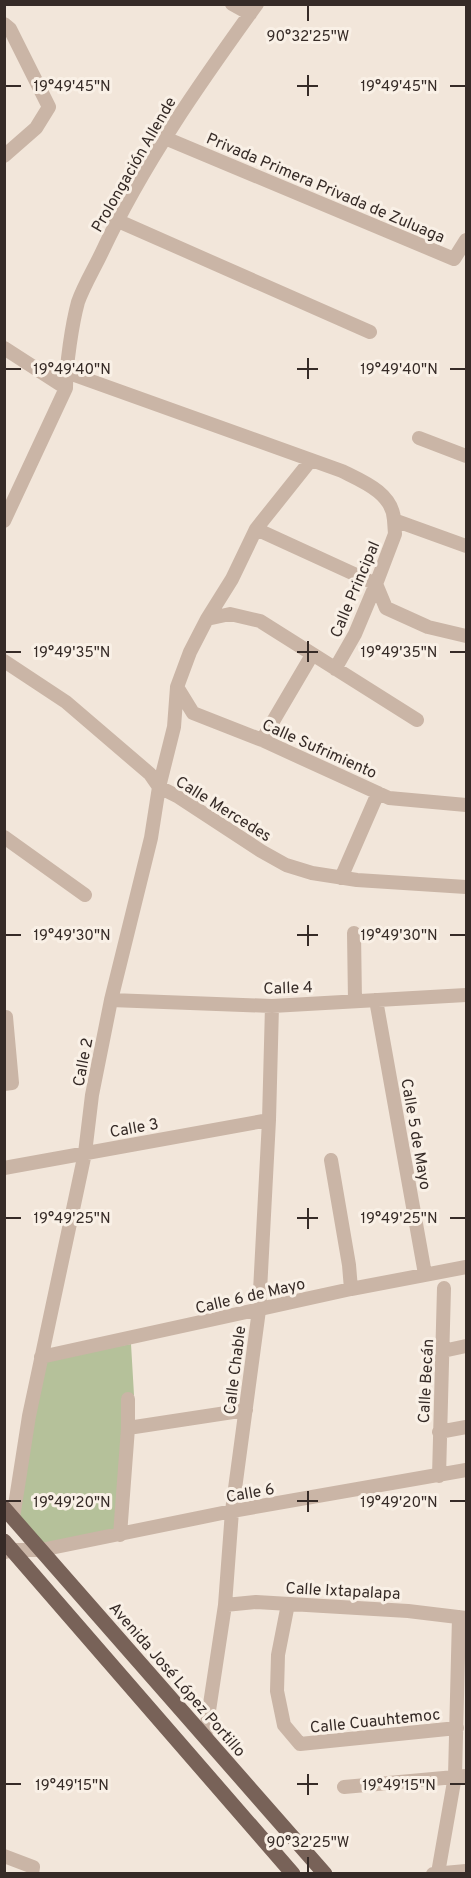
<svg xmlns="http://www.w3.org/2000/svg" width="471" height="1878" font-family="Overpass,sans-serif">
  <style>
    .green { fill: #b5c19a }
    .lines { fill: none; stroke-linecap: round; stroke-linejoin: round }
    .minor { stroke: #cab5a6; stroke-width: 14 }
    .major { stroke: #786258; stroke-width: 15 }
    .ticks { fill: none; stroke: #362b27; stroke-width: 2 }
    .labels { text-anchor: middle; stroke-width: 6; stroke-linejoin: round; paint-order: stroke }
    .street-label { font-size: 16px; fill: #362b27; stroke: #f9f0e6 }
    .ticks-label { font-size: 15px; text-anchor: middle; fill: #362b27; stroke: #f9f0e6; stroke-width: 6; stroke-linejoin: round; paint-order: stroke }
  </style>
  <rect width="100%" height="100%" fill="#f2e6da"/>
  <!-- green -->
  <path class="green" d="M131,1344L134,1395L130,1396L120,1534L41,1550L13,1518L45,1360Z"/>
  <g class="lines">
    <!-- minor -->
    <path class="minor" d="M232,4L250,14
      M4,24L10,29L49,107L36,128L4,156
      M165,138L454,259L466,240
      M116,220L370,332
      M4,348L66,388
      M66,372L342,471C362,481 393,493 394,520L466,546
      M419,438L466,456
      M4,521L66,388C66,365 72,324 78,302C84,285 94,269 102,252C143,164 200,83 257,4
      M256,529L376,584L386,608L428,627L466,636
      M207,619L230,614L260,621L417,720
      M4,661L66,702L150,774L159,787L177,796L261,851L286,865L312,873L357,880L466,887
      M335,669L355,634L376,584L395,534L394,520
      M177,687L193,713L262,740L389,798L466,805
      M262,740L312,655
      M4,837L85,895
      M341,878L378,793
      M354,933L355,1001
      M111,1000L272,1006L466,995
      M376,1000L425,1274
      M4,1017H6L12,1083L4,1084
      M331,1160L349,1265L351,1289
      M4,1168L269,1120
      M443,1351L466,1346
      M41,1357L351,1289L466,1267
      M128,1428L246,1410
      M439,1432L466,1427
      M439,1476L444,1288
      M13,1518L29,1416L85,1153L92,1095L111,1000L151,838L159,787L174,727L177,687L190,652L207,619L232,579L256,529L311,460
      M120,1535L128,1428V1399
      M5,1552L12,1550H41L232,1511L466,1470
      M288,1604L278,1655L277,1691L284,1725L300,1744L457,1728
      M225,1605L256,1602L408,1611L466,1618
      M205,1737L225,1605L232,1511L259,1310L269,1120L272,1006
      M344,1787L466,1776
      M4,1856L33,1867L32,1874
      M438,1873L455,1776L459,1617
      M433,1874L466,1871"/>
    <!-- major -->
    <path class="major" d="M4,1508L325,1874
      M4,1541L293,1874"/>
  </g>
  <!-- ticks -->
  <path class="ticks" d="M308,6V21M308,75V96M6,86H21M297,86H318M450,86H465M308,358V379M6,369H21M297,369H318M450,369H465M308,641V662M6,652H21M297,652H318M450,652H465M308,925V946M6,935H21M297,935H318M450,935H465M308,1208V1229M6,1218H21M297,1218H318M450,1218H465M308,1491V1512M6,1501H21M297,1501H318M450,1501H465M308,1774V1795M6,1784H21M297,1784H318M450,1784H465M308,1857V1872"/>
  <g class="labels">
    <!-- street labels -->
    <g class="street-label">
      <text transform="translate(133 164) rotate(-60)" y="6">Prolongación Allende</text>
      <text transform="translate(326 187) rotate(23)" y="6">Privada Primera Privada de Zuluaga</text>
      <text transform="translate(354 589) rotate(-67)" y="6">Calle Principal</text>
      <text transform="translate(320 748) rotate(24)" y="6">Calle Sufrimiento</text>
      <text transform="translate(224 808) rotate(32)" y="6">Calle Mercedes</text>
      <text transform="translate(288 987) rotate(-2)" y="6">Calle 4</text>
      <text transform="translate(82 1062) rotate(-79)" y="6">Calle 2</text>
      <text transform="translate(134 1127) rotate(-10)" y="6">Calle 3</text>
      <text transform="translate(417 1134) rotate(80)" y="6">Calle 5 de Mayo</text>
      <text transform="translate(250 1295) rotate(-13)" y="6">Calle 6 de Mayo</text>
      <text transform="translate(234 1370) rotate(-83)" y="6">Calle Chable</text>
      <text transform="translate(425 1381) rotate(-87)" y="6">Calle Becán</text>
      <text transform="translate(250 1492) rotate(-10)" y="6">Calle 6</text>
      <text transform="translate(343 1590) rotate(3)" y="6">Calle Ixtapalapa</text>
      <text transform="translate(178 1679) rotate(49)" y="6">Avenida José López Portillo</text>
      <text transform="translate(375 1720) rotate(-6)" y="6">Calle Cuauhtemoc</text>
    </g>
  </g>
  <g class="ticks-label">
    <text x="308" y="41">90°32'25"W</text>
    <text x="72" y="91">19°49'45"N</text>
    <text x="399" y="91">19°49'45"N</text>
    <text x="72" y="374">19°49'40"N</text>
    <text x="399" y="374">19°49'40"N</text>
    <text x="72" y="657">19°49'35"N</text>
    <text x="399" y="657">19°49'35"N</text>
    <text x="72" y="940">19°49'30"N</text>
    <text x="399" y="940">19°49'30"N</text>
    <text x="72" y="1223">19°49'25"N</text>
    <text x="399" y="1223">19°49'25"N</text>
    <text x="72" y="1507">19°49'20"N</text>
    <text x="399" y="1507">19°49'20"N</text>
    <text x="72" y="1790">19°49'15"N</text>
    <text x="399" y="1790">19°49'15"N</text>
    <text x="308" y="1847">90°32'25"W</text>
  </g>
  <!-- border -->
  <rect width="471" height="1878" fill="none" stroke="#362b27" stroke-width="12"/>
</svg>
